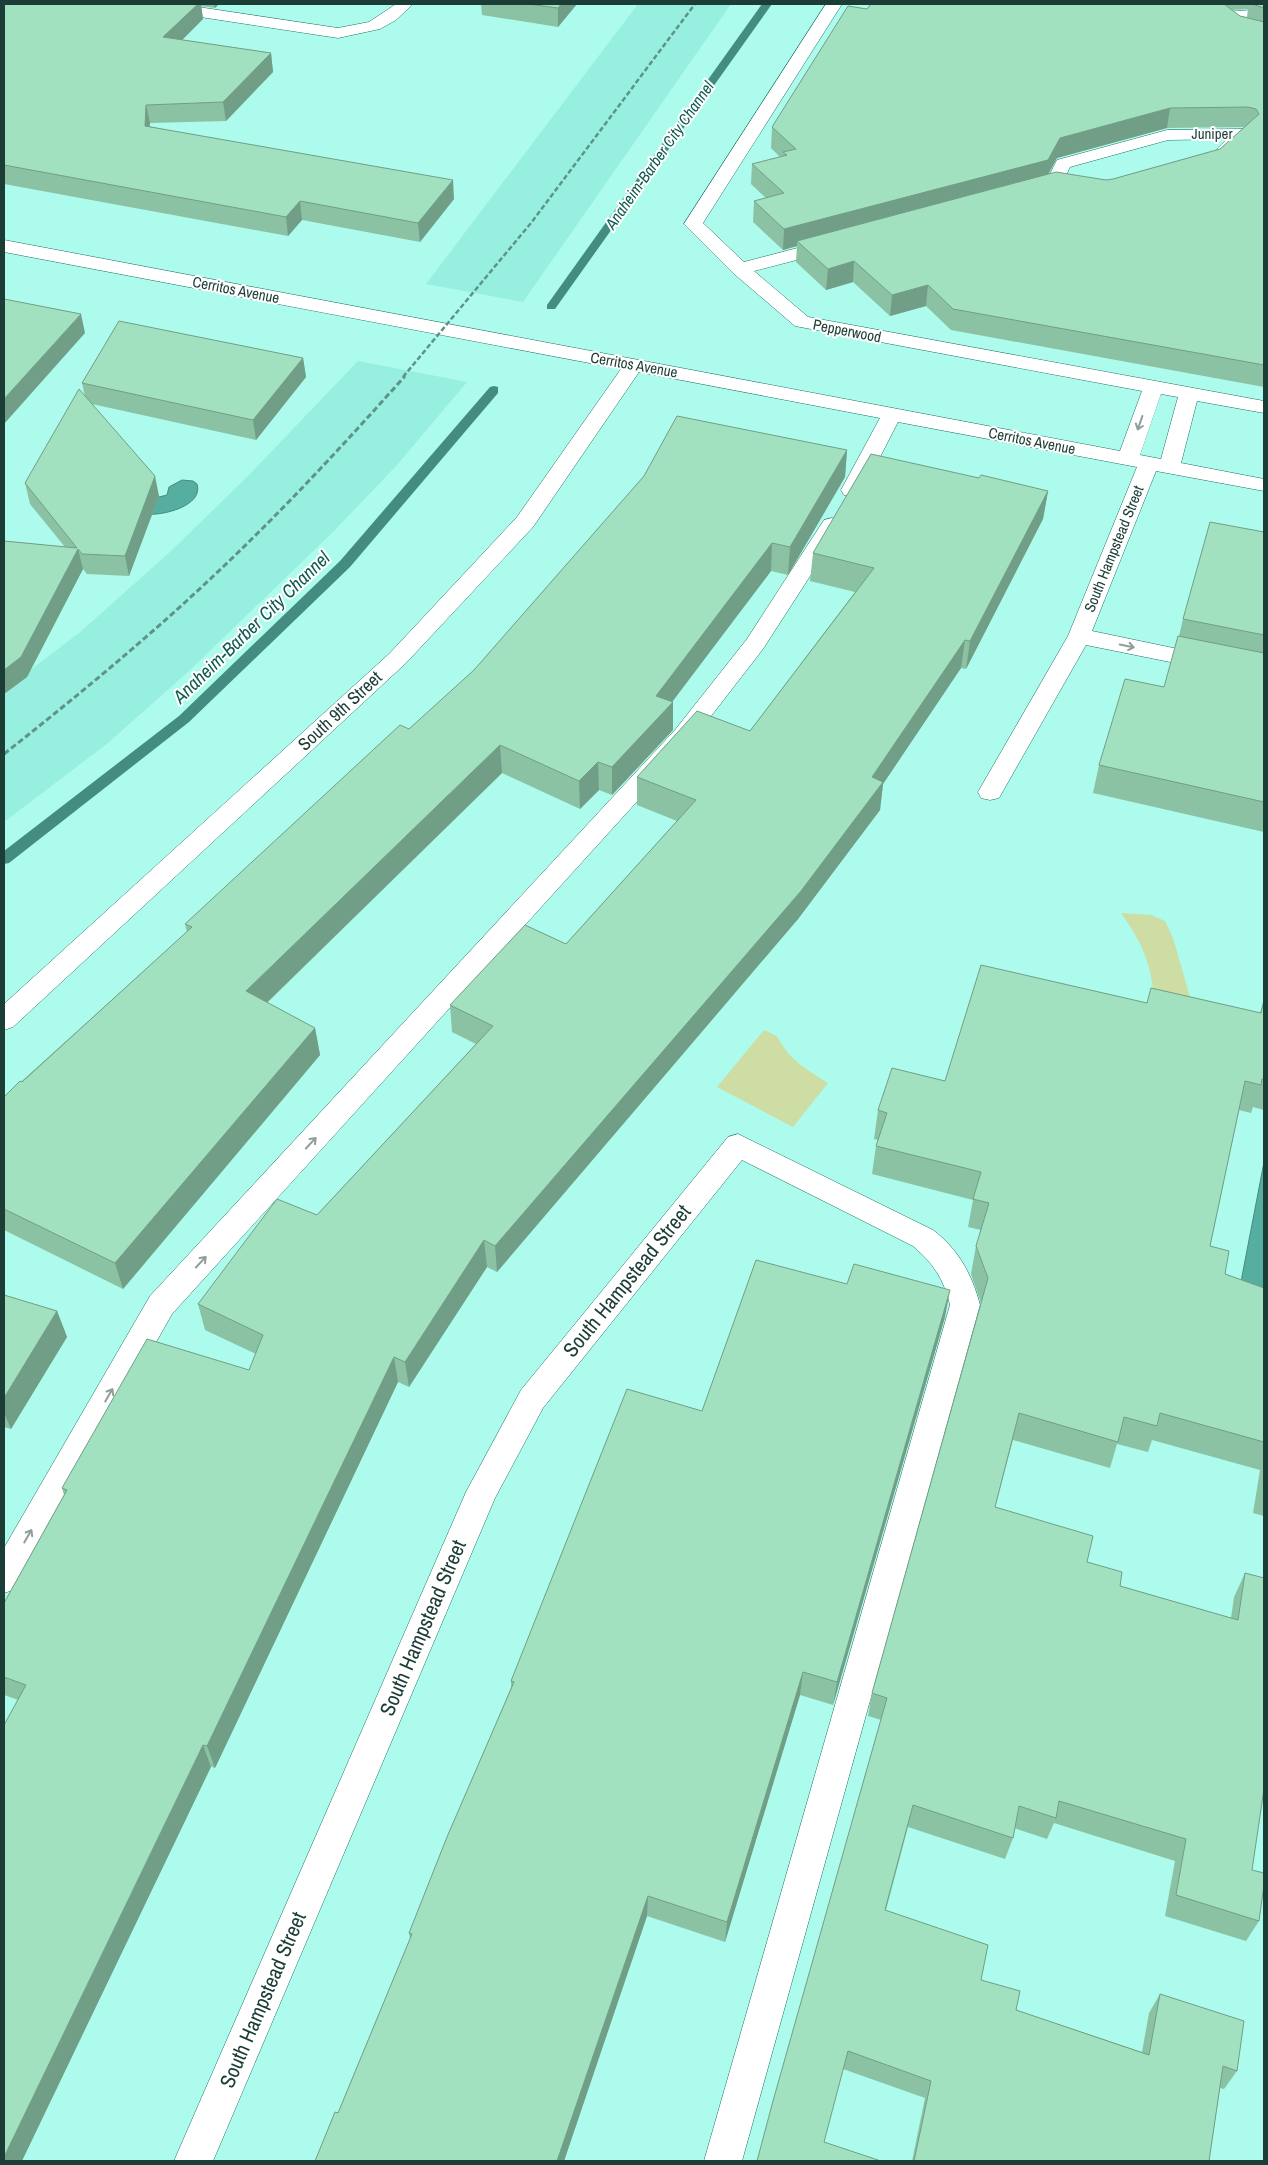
<svg xmlns="http://www.w3.org/2000/svg" width="1268" height="2165" font-family="'Archivo Narrow',sans-serif">
  <style>
    .built { fill: #97efdf }
    .green { fill: #cddda3 }
    .water { fill: #55ae9f; stroke: #448c80 }
    .lines { fill: none; stroke-linecap: round; stroke-linejoin: round }
    .stream { fill: #448c80; fill-rule: evenodd }
    .minor-casing { stroke: #1e7165; stroke-width: 1 }
    .minor { fill: #fff; fill-rule: evenodd }
    .rail-far1 { stroke: #5e9389; stroke-width: 2.5; stroke-dasharray: 5 2.5; stroke-linecap: butt }
    .rail { stroke: #5e9389; stroke-width: 3; stroke-dasharray: 6 3; stroke-linecap: butt }
    .wall { fill: #8bc2a4; fill-rule: evenodd }
    .shaded-wall { fill: #719e86 }
    .building { fill: #a2e1bf; stroke: #719e86 }
    .oneway { stroke: #8e9e9a }
    .labels { text-anchor: middle; stroke-width: 4; stroke-linejoin: round; paint-order: stroke }
    .far-street-label { font-size: 15px; fill: #1c3c36; stroke: #fff }
    .far-water-label { font-size: 16px; font-style: italic; fill: #0f5b50; stroke: #fff }
    .street-label { font-size: 18px; fill: #1c3c36; stroke: #fff }
    .water-label { font-size: 19px; font-style: italic; fill: #0f5b50; stroke: #fff }
    .near-street-label { font-size: 21px; fill: #1c3c36; stroke: #fff }
  </style>
  <rect width="100%" height="100%" fill="#adfbec"/>
  <!-- built -->
  <path class="built" d="M638,4H731L523,302L426,284Z
    M358,361L467,382L397,465L333,532L189,671L108,743L4,822V690L79,633L170,552L248,476Z"/>
  <!-- green -->
  <path class="green" d="M1121,913L1151,915L1165,921L1173,938L1190,997H1154C1151,962 1141,941 1121,913Z
    M764,1030L777,1036C789,1060 806,1069 828,1083L793,1127L717,1087Z"/>
  <!-- water -->
  <path class="water" d="M182,480L193,481L197,484C204,506 162,516 147,514L151,499L167,495L169,487Z
    M1264,1162V1299L1239,1292Z"/>
  <g class="lines">
    <!-- stream -->
    <path class="stream" d="M762,4H772L555,309H547V305Z
      M494,386L498,387V393L350,567L189,722L9,863L4,864V851L179,716L340,561L490,387Z"/>
    <defs>
      <path id="minor" d="M140,4H178L338,28L369,22L396,4H413L396,20L380,29L338,38L148,9Z
        M826,4H842L703,223L744,262L832,239L839,241L841,245L839,249L754,271L808,317L1264,401V413L1197,401L1181,463L1264,479V491L1156,471L1092,631L1264,667V681L1086,645L999,798L990,800L981,798L978,792L1068,636L1137,467L898,422L863,490L860,495L852,496L844,495L841,490L880,418L639,372L533,527L406,663L13,1027L4,1030V1004L390,653L517,517L621,369L4,252V240L1120,451L1142,391L795,326L733,273L684,224ZM1161,394L1178,397L1161,459L1140,455Z
        M1161,4H1189L1226,12L1264,9V19L1226,22L1163,7Z
        M1244,129L1250,130L1253,134L1226,159H1214L1211,155L1227,139L1168,140L1070,167L1059,190H1047L1044,186L1057,160L1167,130Z
        M832,518L840,520L843,525L763,649L691,742L172,1314L16,1589L4,1593V1548L150,1296L675,730L747,639L824,520Z
        M738,1134L933,1230C958,1249 972,1274 980,1305L742,2161H704L950,1305C944,1279 933,1263 913,1246L742,1160L543,1408L495,1498L213,2161H174L466,1492L521,1390L728,1137Z"/>
    </defs>
    <!-- minor casing -->
    <use href="#minor" class="minor-casing"/>
    <!-- minor -->
    <use href="#minor" class="minor"/>
    <!-- rail-far1 -->
    <path class="rail-far1" d="M403,377L531,223L695,4"/>
    <!-- rail -->
    <path class="rail" d="M4,754C80,694 155,632 225,565C288,505 347,441 405,376"/>
  </g>
  <!-- wall -->
  <path class="wall" d="M4,4H219L215,8L201,6L203,19L182,40L271,53L273,72L226,121L150,123L149,126L454,199L420,242L302,220L288,236L4,184Z
    M481,4H577L558,27L482,15Z
    M871,4H1264V387L951,330L926,306L890,316L853,282L826,290L796,262L797,246L783,250L753,222L754,201L766,198L751,184L752,164L780,157L771,148L772,127L867,9ZM1248,9L1247,17L1240,16L1232,10ZM1245,127L1220,149L1113,179L1106,180L1048,175L1057,158L1167,128Z
    M303,358L306,377L256,440L92,404L159,496L129,576L87,574L83,569L27,677L4,694V541L65,547L30,504L25,483L85,397L82,383Z
    M847,450L845,477L788,575L771,571L672,702L673,730L612,795L599,790L580,809L502,773L267,1003L315,1028L320,1055L123,1289L4,1230V1097L187,932L185,924L409,729Z
    M979,478L1048,491L1043,519L966,669L961,668L883,784L880,810L798,919L497,1272L487,1267L409,1387L398,1382L215,1768L4,1695V1603L64,1495L62,1488L249,1370L256,1354L205,1330L198,1304L317,1215L476,1044L452,1032L450,1005L566,944L677,821L637,805V777L750,731L855,592L810,581L813,553Z
    M1264,532V832L1093,793L1099,765L1164,687L1179,636L1183,619Z
    M1264,1000V1110L1253,1107L1251,1113L1239,1110L1210,1246L1225,1274L1264,1288V1516L1253,1513L1260,1470L1152,1440L1148,1452L1117,1444L1110,1468L1013,1440L995,1507L1087,1562L1120,1586L1231,1618L1234,1597L1245,1573L1252,1870L1259,1921L1246,1941L1165,1916L1175,1861L1054,1823L1047,1839L1014,1828L1013,1838L1005,1859L908,1827L886,1910L981,1980L1016,2010L1142,2052L1149,2013L1160,1994L1237,2071L1224,2089L1220,2088L1209,2161H912L925,2098L843,2069L757,2161L881,1720L868,1716L872,1693L981,1303L971,1274L976,1246L981,1230L968,1227L973,1200L872,1174L876,1146L878,1140L874,1139L878,1110L945,1081L1147,1003L1260,1013Z
    M4,1295L57,1311L67,1337L11,1429L4,1427Z
    M945,1317L833,1705L800,1695L725,1942L647,1916L564,2161H315L338,2113L410,1939L409,1933L511,1688V1681L702,1411Z"/>
  <!-- shaded-wall -->
  <path class="shaded-wall" d="M198,4H201L203,19L166,56L163,37Z
    M214,4H219L215,8Z
    M561,4H577L558,27V8Z
    M271,53L273,72L226,121L223,102Z
    M146,105L150,123L148,145L145,126Z
    M1170,108L1167,128L1057,158L1045,180L797,241V246L783,250L784,229L1060,138Z
    M453,180L454,199L420,242L418,223Z
    M300,201L302,220L288,236L286,217Z
    M854,261L853,282L826,290L828,269Z
    M928,285L926,306L890,316L892,295Z
    M81,314L85,333L4,424V399Z
    M303,358L306,377L256,440L253,420Z
    M847,450L845,477L788,575L790,547Z
    M155,476L159,496L129,576L125,556Z
    M1048,491L1043,519L966,669L970,641Z
    M772,543L771,571L669,706L673,702V730L612,795V767L656,696Z
    M78,549L83,569L27,677L4,694V670Z
    M965,640L961,668L883,784L880,810L798,919L497,1272L495,1246L872,777Z
    M500,745L502,773L251,1018L246,991Z
    M598,762L599,790L580,809L579,781Z
    M315,1028L320,1055L123,1289L115,1263Z
    M484,1240L487,1267L409,1387L405,1362Z
    M950,1290L945,1317L833,1705L837,1682Z
    M57,1311L67,1337L11,1429L4,1413V1398Z
    M394,1357L398,1382L215,1768L207,1746Z
    M803,1672L800,1695L725,1942L727,1922Z
    M203,1745L211,1767L22,2161H4V2157Z
    M648,1896L647,1916L564,2161H557Z"/>
  <!-- building -->
  <path class="building" d="M4,4H198L163,37L271,53L223,102L146,105L145,126L453,180L418,223L300,201L286,217L4,165Z
    M528,4H561L558,8Z
    M871,4H1224L1240,16L1264,22V365L953,309L928,285L892,295L854,261L828,269L797,241L1056,172L1106,180L1113,179L1220,149L1259,114L1256,109L1248,107L1170,108L1060,138L1048,160L784,229L754,201L784,193L752,164L787,155L783,152L796,149L772,127L848,6L867,9Z
    M1252,4H1264V8Z
    M4,299L81,314L4,399Z
    M119,321L303,358L253,420L82,383Z
    M79,389L155,476L125,556L82,554L78,549L21,657L4,670V541L77,548L25,483Z
    M677,416L847,450L790,547L772,543L656,696L673,702L612,767L598,762L579,781L500,745L246,991L315,1028L115,1263L4,1209V1097L20,1081L22,1082L192,927L185,924L400,725L409,729L474,670L644,476Z
    M871,454L979,478L981,475L1048,491L970,641L965,640L872,777L883,782L801,891L495,1246L484,1240L405,1362L394,1357L207,1746L203,1745L4,2157V1725L26,1685L4,1677V1603L67,1490L62,1488L147,1339L249,1370L263,1335L198,1304L277,1199L317,1215L493,1026L450,1005L525,925L566,944L696,800L637,777L697,711L750,731L874,568L813,553Z
    M1210,522L1264,532V635L1183,619Z
    M1178,636L1264,653V802L1099,765L1125,679L1164,687Z
    M981,965L1147,1003L1151,988L1261,1013L1264,1000V1079H1262L1261,1085L1245,1081L1210,1246L1229,1251L1225,1274L1264,1288V1442L1160,1413L1157,1426L1124,1417L1118,1442L1019,1413L995,1507L1093,1536L1087,1562L1122,1572L1120,1586L1238,1620L1245,1573L1264,1578V1789L1252,1870L1264,1873V1885L1259,1921L1176,1895L1186,1839L1059,1801L1056,1818L1019,1806L1013,1838L913,1805L885,1910L988,1945L981,1980L1020,1991L1016,2010L1149,2055L1160,1994L1244,2021L1237,2071L1223,2066L1209,2161H914L931,2081L848,2051L824,2142L881,2161H757L773,2101L887,1698L872,1693L988,1278L976,1246L989,1203L973,1199L981,1172L876,1146L887,1113L878,1110L892,1068L945,1081Z
    M756,1260L847,1284L854,1264L950,1290L837,1682L803,1672L727,1922L648,1896L557,2161H315L335,2112L338,2113L412,1934L409,1933L447,1837L514,1682L511,1681L627,1389L702,1411Z
    M4,1295L57,1311L4,1398Z"/>
  <!-- one-way arrows -->
  <defs><path id="oneway-shaft" d="M-6 0H5M1.5-3L5.5 0L1.5 3" fill="none" stroke-width="1.6" stroke-linecap="round" stroke-linejoin="round" transform="scale(1.25)"/></defs>
  <g class="oneway">
    <use href="#oneway-shaft" transform="translate(1140 423) rotate(109)"/>
    <use href="#oneway-shaft" transform="translate(1127 646) rotate(12)"/>
    <use href="#oneway-shaft" transform="translate(311 1143) rotate(-47)"/>
    <use href="#oneway-shaft" transform="translate(201 1262) rotate(-47)"/>
    <use href="#oneway-shaft" transform="translate(109 1395) rotate(-60)"/>
    <use href="#oneway-shaft" transform="translate(28 1536) rotate(-60)"/>
  </g>
  <g class="labels">
    <!-- far-street labels -->
    <g class="far-street-label">
      <text x="1212" y="139">Juniper</text>
      <text transform="translate(236 290) rotate(11)" y="5">Cerritos Avenue</text>
      <text transform="translate(847 331) rotate(11)" y="5">Pepperwood</text>
      <text transform="translate(634 365) rotate(10)" y="5">Cerritos Avenue</text>
      <text transform="translate(1032 441) rotate(11)" y="5">Cerritos Avenue</text>
      <text transform="translate(1114 549) rotate(-68)" y="5">South Hampstead Street</text>
    </g>
    <!-- far-water labels -->
    <g class="far-water-label">
      <text transform="translate(659 155) rotate(-55)" y="6">Anaheim-Barber City Channel</text>
    </g>
    <!-- street labels -->
    <g class="street-label">
      <text transform="translate(340 711) rotate(-43)" y="6">South 9th Street</text>
    </g>
    <!-- water labels -->
    <g class="water-label">
      <text transform="translate(251 627) rotate(-44)" y="7">Anaheim-Barber City Channel</text>
    </g>
    <!-- near-street labels -->
    <g class="near-street-label">
      <text transform="translate(627 1281) rotate(-51)" y="7">South Hampstead Street</text>
      <text transform="translate(423 1628) rotate(-67)" y="7">South Hampstead Street</text>
      <text transform="translate(263 2000) rotate(-67)" y="7">South Hampstead Street</text>
    </g>
  </g>
  <!-- border -->
  <rect width="1268" height="2165" fill="none" stroke="#1c3c36" stroke-width="10"/>
</svg>
